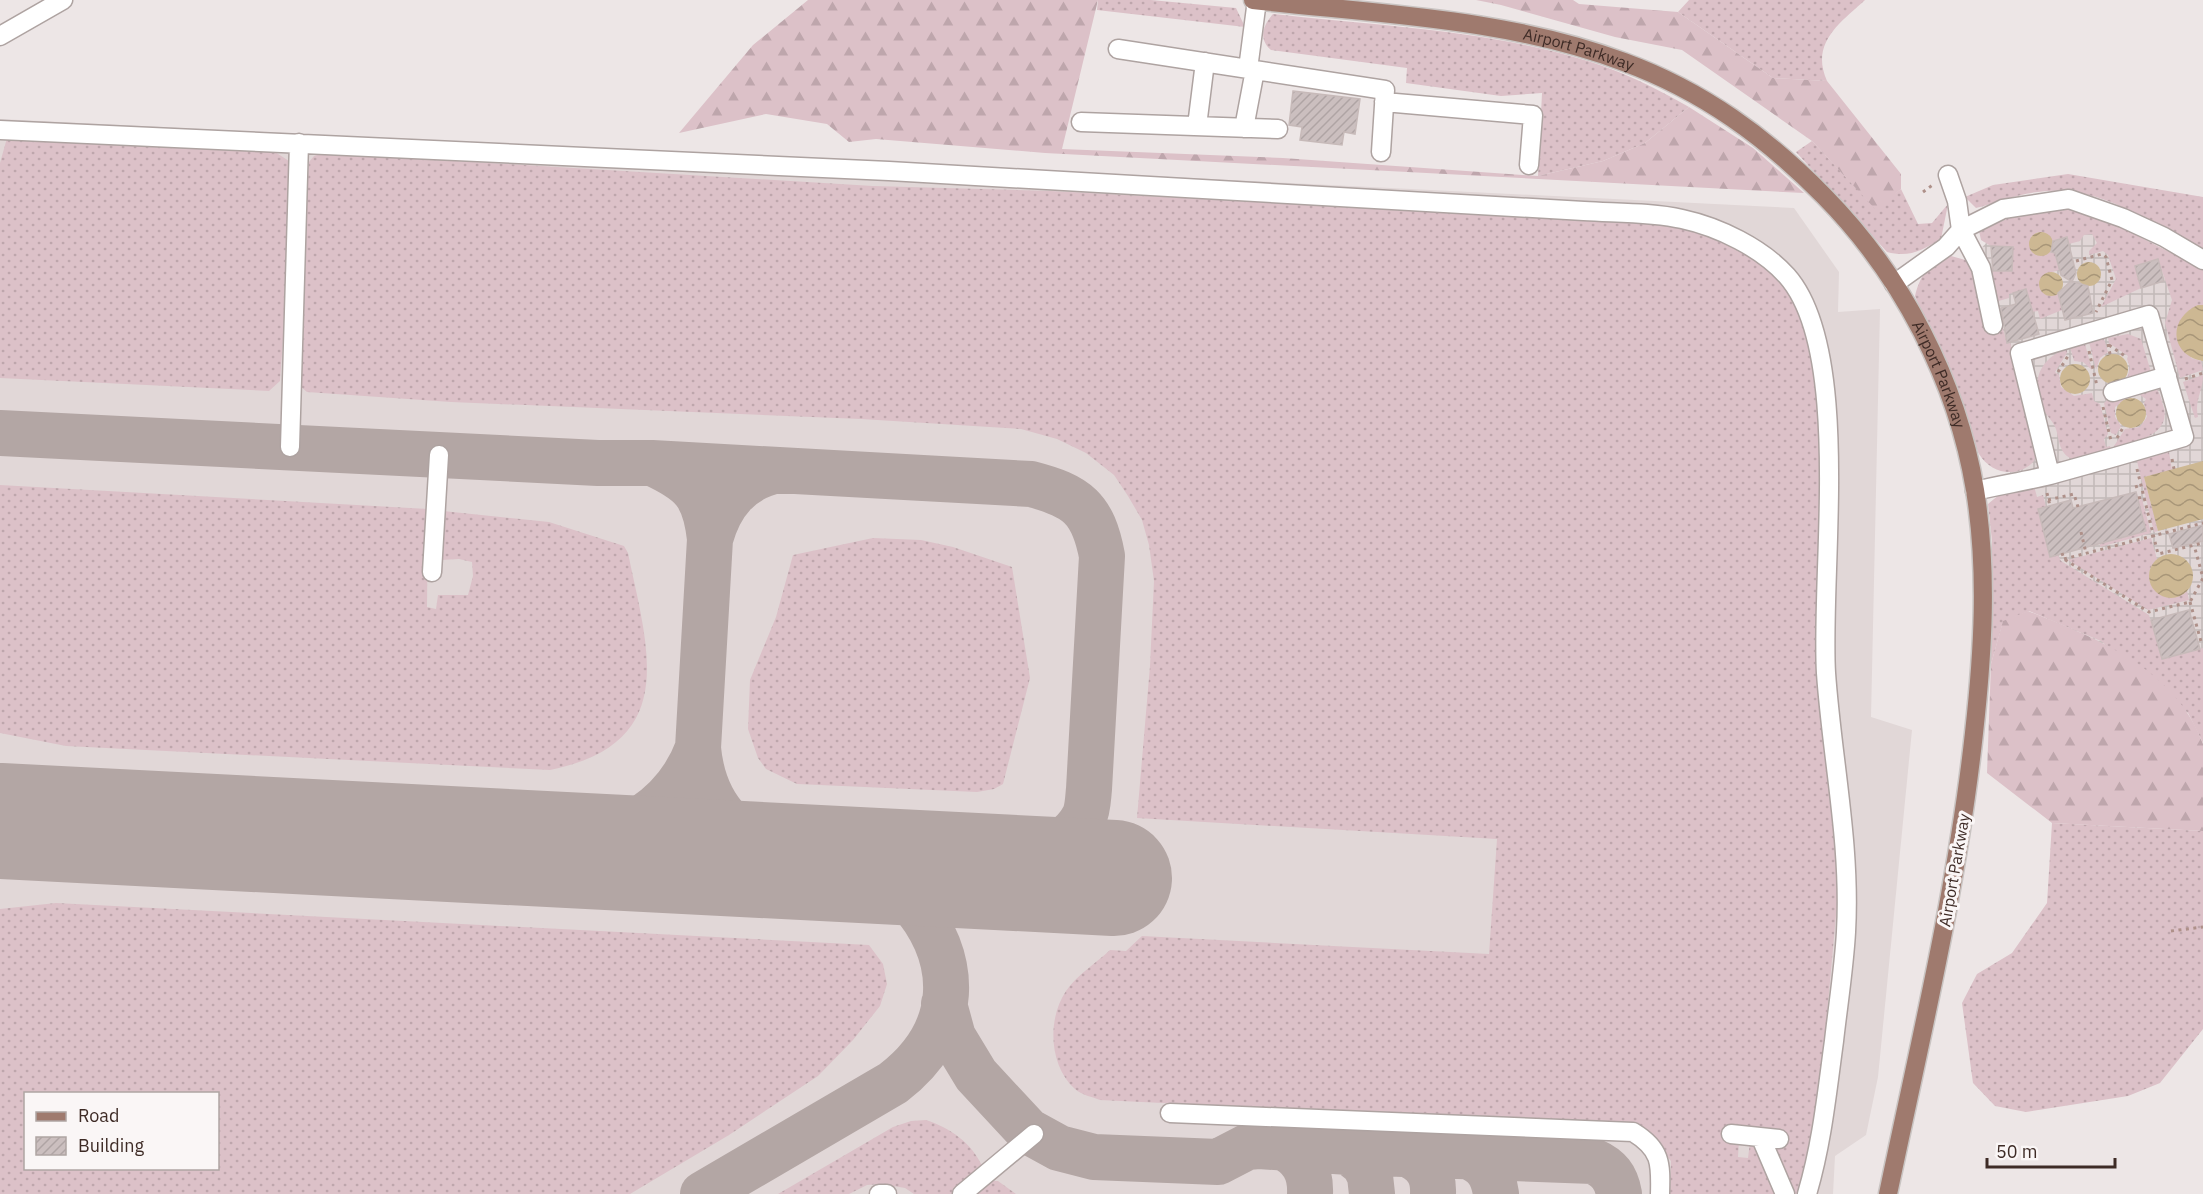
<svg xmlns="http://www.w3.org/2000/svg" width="2203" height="1194" font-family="'IBM Plex Sans',sans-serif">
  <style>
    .built { fill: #e1d7d7; fill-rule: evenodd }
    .industrial { fill: url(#industrial-grid) }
    .grass { fill: url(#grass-dots); fill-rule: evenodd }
    .forest { fill: url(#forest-firs) }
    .water { fill: url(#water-waves) }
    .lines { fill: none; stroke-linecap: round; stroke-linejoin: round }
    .taxiway { stroke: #b3a6a4; stroke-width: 46 }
    .runway { stroke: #b3a6a4; stroke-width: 116 }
    .building { fill: url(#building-hatch); stroke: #c7bab9; stroke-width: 1.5 }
    .minor-casing { stroke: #aea3a1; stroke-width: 21 }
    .major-casing { stroke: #c9c4c2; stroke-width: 21 }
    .path { stroke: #ae9089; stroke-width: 3; stroke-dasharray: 3 4.5; stroke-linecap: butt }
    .minor { stroke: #fff; stroke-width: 18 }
    .major { stroke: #9f7a6e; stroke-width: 18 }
    .labels { text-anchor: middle; stroke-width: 6; stroke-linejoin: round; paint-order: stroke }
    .street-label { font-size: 16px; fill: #3e2b26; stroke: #faf6f6 }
  </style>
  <defs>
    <pattern id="industrial-grid" width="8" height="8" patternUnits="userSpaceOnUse" patternTransform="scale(1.5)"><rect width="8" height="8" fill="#e1d7d7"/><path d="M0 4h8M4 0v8" fill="none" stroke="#c2b9b8"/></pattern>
    <pattern id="grass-dots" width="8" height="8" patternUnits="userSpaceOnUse" patternTransform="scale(1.5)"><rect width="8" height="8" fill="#dcc1c8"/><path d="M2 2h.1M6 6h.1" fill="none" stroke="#bea6ac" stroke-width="1.8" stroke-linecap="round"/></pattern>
    <pattern id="forest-firs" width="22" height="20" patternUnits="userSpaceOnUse" patternTransform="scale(1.5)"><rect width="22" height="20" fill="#dcc1c8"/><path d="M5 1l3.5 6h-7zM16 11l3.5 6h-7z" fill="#bea6ac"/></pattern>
    <pattern id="water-waves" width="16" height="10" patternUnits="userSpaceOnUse" patternTransform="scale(1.5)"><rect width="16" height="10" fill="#cdb893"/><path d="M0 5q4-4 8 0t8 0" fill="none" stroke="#a89678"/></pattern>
    <pattern id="building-hatch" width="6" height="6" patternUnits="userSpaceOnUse" patternTransform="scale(1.5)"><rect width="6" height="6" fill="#cbbfbf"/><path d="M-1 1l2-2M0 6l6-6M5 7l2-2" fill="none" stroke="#afa4a4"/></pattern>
  </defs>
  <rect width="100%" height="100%" fill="#ede6e6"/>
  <!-- built -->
  <path class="built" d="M0,119L1794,208L1839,272L1838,312L1880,309L1871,717L1912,730L1878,1077L1866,1135L1835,1156L1833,1194H0ZM26,1094H218V1168H26Z"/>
  <!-- industrial -->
  <path class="industrial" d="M2030,223L2121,231L2203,290V669L2162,681L2047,619L1960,272L1986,243Z"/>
  <!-- grass -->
  <path class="grass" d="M1098,0H1151L1236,8L1245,27L1097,10Z
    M1689,0H1865C1840,23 1810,43 1827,81L1773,78L1678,12Z
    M1273,14C1381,26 1509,31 1611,69C1638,79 1664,93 1689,107L1645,143L1603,161L1538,176L1542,93L1501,96L1406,83L1407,68L1271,50C1258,39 1263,25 1273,14Z
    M7,138L275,152L289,161V255L280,381L269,391L0,378V163Z
    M1812,141L1875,208L1901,189L1918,224L1932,223L1948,204L1941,239C1922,250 1910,258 1887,252L1796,152Z
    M324,153L873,186L1051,191L1410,210L1586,216L1667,225L1708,235L1744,252L1770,271L1785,287L1808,328L1818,398L1823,492L1819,665L1836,823L1838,893L1822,1070L1802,1193L1792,1194L1789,1190L1774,1162L1773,1154L1782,1144L1783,1134L1728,1128L1729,1139L1739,1140L1738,1157L1748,1158L1750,1142L1759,1148L1780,1194H1670L1671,1161L1646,1130L1629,1125L1100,1100C1093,1097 1081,1095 1075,1089C1049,1066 1047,1019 1066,991C1076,976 1096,963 1110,950L1126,951L1142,936L1489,954L1497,839L1137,818L1150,666L1154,581L1149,545L1142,520L1128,496L1114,475L1086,453L1057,439L1021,429L861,419L451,402L307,392L300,386L297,372L309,162L314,156Z
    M2068,174L2203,197V254C2154,224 2100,183 2038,192C2017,194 1996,203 1976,208L1965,197L1993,185Z
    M2067,209L2118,226L2203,269V305H2198L2191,358L2201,361L2203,370L2180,378L2165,323L2172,300L2158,259L2135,266L2141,288L2101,307L2116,279L2108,255L2103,251L2089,255V251L2097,243L2092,234L2084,235L2080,241L2069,244L2067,237L2052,241L2048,235L2038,232L2031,237L2047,254L2050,251L2055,253L2059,270L2045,274L2040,285L2046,294L2058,293L2062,310L2040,319L2038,311L2032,312L2026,289L2009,294V298L1995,302L1991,271H2012L2013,247L1991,246L1981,240L1979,231C2008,216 2034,210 2067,209Z
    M1951,256L1969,261L2001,322L2007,343L2010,342L2036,453L2034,461C2018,479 1991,474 1979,454L1915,296C1921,272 1929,266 1951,256Z
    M2128,334L2141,339L2151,372L2127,379L2130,367L2127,359L2128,356L2109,343L2108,338Z
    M2104,339L2108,352L2100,358L2096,369L2089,342Z
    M2085,344L2092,370L2083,362L2074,361L2070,347Z
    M2067,349V353L2055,372L2059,375L2061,387L2074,396L2092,393L2094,401L2100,404L2108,434L2104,439L2106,447L2110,446L2111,450C2101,453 2080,462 2070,458C2059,452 2059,439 2056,429C2053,421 2047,416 2043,409C2029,384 2040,357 2067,349Z
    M2203,375C2203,391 2194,401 2198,417L2195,418L2183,382Z
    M2155,388C2160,392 2161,398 2163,405C2173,434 2136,442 2115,449L2114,446L2125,429L2140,427L2147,417L2144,403L2146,399L2137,393Z
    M2134,392L2115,407V417L2121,426L2116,435L2111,433L2104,403L2109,398Z
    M2169,452L2172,470L2144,477L2158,531L2154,532L2137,461Z
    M0,485L428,509L427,607L436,609L438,595H468L473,576L472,562L459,559L441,560L443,511L549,522L624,546L628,553C648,650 681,743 550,770L66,746L0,733Z
    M2034,486L2037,497L2043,495L2046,507L2038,509L2050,556L2058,555L2061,561L2149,615L2162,659L2203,648V743L2188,713L2101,641L2029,611L2003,622L1991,664L1992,541L1988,504L2000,494Z
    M2142,499L2151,533L2100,547V543L2146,531L2138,501Z
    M873,538L921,540L953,547L1012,567L1030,678L1003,784L994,789L977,792L797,784L766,769L758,758L748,729L750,680L776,617L793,555Z
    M2151,538L2157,559C2135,580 2164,610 2187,591L2189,600L2148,610L2068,560Z
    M2052,823L2203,831V1029L2160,1083L2128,1096L2026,1112L1995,1106L1973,1083L1962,1003L1977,974L2012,953L2047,903Z
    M56,903L869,945L883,964L887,984L880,1006L853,1040L818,1076L729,1135L630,1194H0V909ZM26,1094H218V1168H26Z
    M926,1120C950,1128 972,1143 982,1166L951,1194H914L905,1188L882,1184L867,1185L849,1194H778L893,1127L911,1121Z
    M993,1181H998L1016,1194H973Z"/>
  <!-- forest -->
  <path class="forest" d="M808,0H1098L1062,149L1283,158L1538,176L1603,161L1645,143L1689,107L1753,148L1804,193L1045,153L876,139L849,142L827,124L766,114L679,133L753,45Z
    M1476,0H1573L1579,4L1678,12L1773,78L1827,81L1901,174V189L1876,210L1812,141L1682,50L1615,37L1501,5Z
    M2028,611C2098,639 2176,669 2203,744C2203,754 2203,816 2203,831L2052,823L1987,773L1991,664L2003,621Z"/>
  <!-- water -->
  <path class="water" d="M2029 244a12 12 0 1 1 24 0a12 12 0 1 1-24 0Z
    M2077 274a12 12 0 1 1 24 0a12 12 0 1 1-24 0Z
    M2039 284a12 12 0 1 1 24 0a12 12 0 1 1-24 0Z
    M2198,305H2203V361C2169,355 2168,318 2198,305Z
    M2098 369a15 15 0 1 1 30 0a15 15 0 1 1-30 0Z
    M2060 379a15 15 0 1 1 30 0a15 15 0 1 1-30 0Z
    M2116 413a15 15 0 1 1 30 0a15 15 0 1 1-30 0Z
    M2203,461V519L2158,531L2144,477Z
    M2149 576a22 22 0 1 1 44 0a22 22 0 1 1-44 0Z"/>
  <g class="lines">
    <!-- taxiway -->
    <path class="taxiway" d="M0,433L598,463H652L1031,484C1077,496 1093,508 1102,556L1089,789C1088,798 1088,809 1084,817C1070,845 1032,857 1007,873
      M652,463C693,482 705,494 710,539C720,503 740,478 778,470
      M698,748L710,539
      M560,848C620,839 676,808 698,748C704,813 742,844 801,860
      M944,1004L953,1037L976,1075L1028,1131L1059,1148L1094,1157L1218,1162L1247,1147L1259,1146L1349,1152L1364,1164L1370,1176L1372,1194
      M1281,1146C1302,1156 1311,1171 1310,1194
      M1349,1152L1593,1161C1609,1168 1616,1177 1619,1194
      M1407,1154C1425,1162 1434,1173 1433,1194
      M1467,1156C1486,1163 1493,1174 1496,1194
      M703,1194L893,1083C960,1032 962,959 908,898C897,884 878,874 864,863"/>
    <!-- runway -->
    <path class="runway" d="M0,821L1114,878"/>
  </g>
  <!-- building -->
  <path class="building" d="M1293,91L1360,99L1355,134L1344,132L1342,145L1300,140L1302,127L1289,125Z
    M2067,237L2076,273L2072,282L2061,275L2055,253L2051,252L2053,241Z
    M1991,246L2013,247L2012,271H1993Z
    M2158,259L2164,281L2141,288L2135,266Z
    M2071,281L2088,286L2093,313L2065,320L2058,293Z
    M2026,289L2039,334L2007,343L2001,308L2016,304L2013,293Z
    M2136,492L2146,531L2050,557L2038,509L2071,500L2073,508Z
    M2203,525V541L2173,548L2169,534Z
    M2189,610L2200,649L2162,659L2151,620Z"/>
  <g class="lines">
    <defs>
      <path id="minor" d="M0,36L63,0
        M1118,49L1385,90L1381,152
        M1248,69L1257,0
        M1384,102L1533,115L1529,165
        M1081,122L1278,129
        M1197,126L1205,62
        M1244,128L1255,70
        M0,130L889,171L1584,211C1616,213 1651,212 1682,219C1719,227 1762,248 1787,276C1853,351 1820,573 1826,673C1832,759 1851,844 1846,932C1844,968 1838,1005 1834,1041C1827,1092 1822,1144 1807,1194
        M1948,175L1957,201L1961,230L1981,268L1993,325
        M1894,284L1946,247L1961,230L2003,209L2069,199L2123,218L2164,237L2203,260
        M2113,392L2167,376
        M290,447L299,143
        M1975,491C2000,485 2026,481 2050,475L2115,457L2184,437L2149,315L2020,353L2050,475
        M432,572L439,455
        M1170,1113L1633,1132C1661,1149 1661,1163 1660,1194
        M1731,1134L1779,1139
        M1761,1138L1785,1194
        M879,1194H887
        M962,1194L1034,1134"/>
      <g id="major">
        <path id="s1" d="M1253,0C1377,14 1507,18 1624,62C1703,91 1766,137 1824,196C1902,275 1957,381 1975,490C1988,571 1983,652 1974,733C1957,889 1920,1041 1888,1194"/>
      </g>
    </defs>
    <!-- minor casing -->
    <use href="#minor" class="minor-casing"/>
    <!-- major casing -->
    <use href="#major" class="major-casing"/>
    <!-- path -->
    <path class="path" d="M1923,192L1934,184
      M2076,261L2102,254L2106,257L2112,280L2096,312
      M2108,344L2110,354
      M2109,345L2125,356
      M2089,351L2097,386
      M2058,372L2068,356
      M2185,379L2203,373
      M2103,407L2111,441
      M2117,438L2124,426
      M2172,459L2174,469
      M2137,469L2158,554L2203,543
      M2135,487L2141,485
      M2047,493L2050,506
      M2138,498L2144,497
      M2048,500L2074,494L2078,507
      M2081,532L2086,553
      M2062,553L2064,559L2149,612L2190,602L2203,578L2194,545
      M2064,559L2203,523
      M2190,602L2202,645
      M2171,931L2203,927"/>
    <!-- minor -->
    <use href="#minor" class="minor"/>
    <!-- major -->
    <use href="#major" class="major"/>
  </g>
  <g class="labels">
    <!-- street labels -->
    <g class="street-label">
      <text dy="6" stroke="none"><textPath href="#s1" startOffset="330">Airport Parkway</textPath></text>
      <text dy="6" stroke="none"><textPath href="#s1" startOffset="834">Airport Parkway</textPath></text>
      <text transform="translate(1954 870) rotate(-80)" y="6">Airport Parkway</text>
    </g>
  </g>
  <!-- legend -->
  <rect x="24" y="1092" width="195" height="78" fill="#faf6f6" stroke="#afa5a3" stroke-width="1.5"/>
  <rect x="36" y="1112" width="30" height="9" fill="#9f7a6e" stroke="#afa5a3" stroke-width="1.5"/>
  <text x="78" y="1122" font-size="18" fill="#3e2b26">Road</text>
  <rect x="36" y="1137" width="30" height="18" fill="url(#building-hatch)" stroke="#afa5a3" stroke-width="1.5"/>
  <text x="78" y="1152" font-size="18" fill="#3e2b26">Building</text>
  <!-- scale -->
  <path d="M1987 1158v9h128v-9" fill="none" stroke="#3e2b26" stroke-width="3"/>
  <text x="1996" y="1158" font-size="18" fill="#3e2b26" stroke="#faf6f6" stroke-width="4.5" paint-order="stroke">50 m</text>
</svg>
